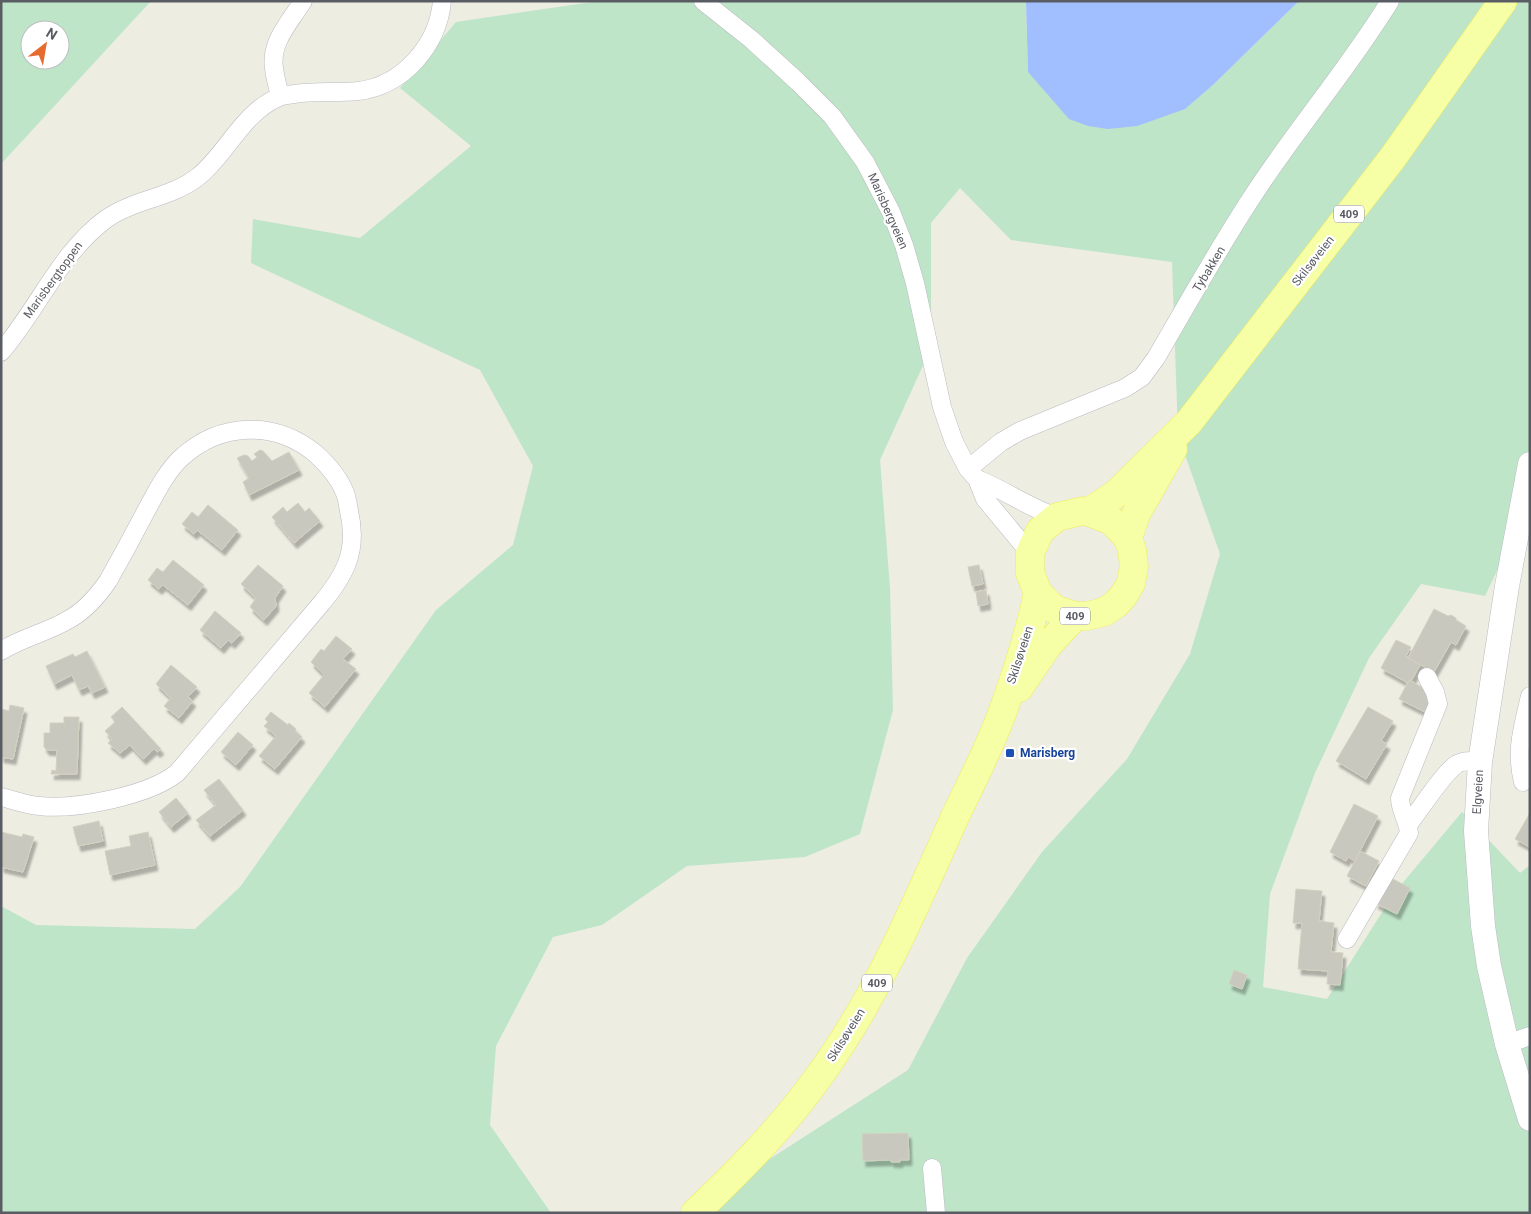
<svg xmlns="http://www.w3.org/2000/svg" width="1531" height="1214" font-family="Roboto,sans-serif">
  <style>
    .green { fill: #bee5c8; fill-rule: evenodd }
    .water { fill: #a1befe }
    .building { fill: #c8c8be; stroke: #d2d1c0; filter: url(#shadow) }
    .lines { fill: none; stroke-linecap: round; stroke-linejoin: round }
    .street-casing { stroke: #babac1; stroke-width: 19 }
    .secondary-casing { stroke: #bbbcc3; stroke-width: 25 }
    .primary-casing { stroke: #f0ec58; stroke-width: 29 }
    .street { stroke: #fff; stroke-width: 18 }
    .secondary { stroke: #fff; stroke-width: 24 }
    .primary { stroke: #f6fea6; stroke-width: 28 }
    .transit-dot { fill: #1a4fb4; stroke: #fff; stroke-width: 2 }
    .labels { text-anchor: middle; stroke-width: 4.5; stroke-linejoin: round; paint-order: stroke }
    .shield { fill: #fff; stroke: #8c8d92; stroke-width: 1 }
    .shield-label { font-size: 11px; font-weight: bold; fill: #5a5c63 }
    .street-label { font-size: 12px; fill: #5a5c63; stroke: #fff }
    .transit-label { font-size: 12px; font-weight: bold; fill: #164399; stroke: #fff; text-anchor: start }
  </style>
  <defs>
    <filter id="shadow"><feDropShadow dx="3" dy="5.5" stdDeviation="1" flood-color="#0004"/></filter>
  </defs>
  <rect width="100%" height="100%" fill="#edede2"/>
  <!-- green -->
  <path class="green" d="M1,1H151L1,164ZM30,30H60V60H30Z
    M599,1H1026L1028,72L1215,83L1299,1H1530V498L1529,504L1485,596L1421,584L1369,658L1315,773L1270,894L1263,987L1327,999L1395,892L1462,812L1520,873L1530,865V1213H701L717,1193L908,1070L967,958L1042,852L1127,759L1190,654L1220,554L1178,435L1172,262L1011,240L960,188L931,223V348L880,460L890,588L893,710L860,834L805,857L687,866L602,925L553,937L496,1046L490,1125L551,1213H1V906L36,925L195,929L240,887L436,610L513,545L533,466L480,370L251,263L253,219L360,238L471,146L400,88L456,22Z"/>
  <!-- water -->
  <path class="water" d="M1026,1H1299L1215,83L1185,109L1137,126L1108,129L1088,126L1069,119L1028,72Z"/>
  <!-- building -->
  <path class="building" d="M260,450L263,451L272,461L289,452L299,470L249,495L243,482L249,478L237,458L244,455L248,456L252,461L257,457L254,454Z
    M298,503L305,512L309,508L320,521L294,543L272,517L283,507L287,512Z
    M208,505L238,530L222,550L197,530L194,534L182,524L192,512L198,517Z
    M173,560L204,585L188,605L163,585L159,589L148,580L157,568L163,572Z
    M258,565L283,586L275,598L276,606L264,620L250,607L256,598L241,584Z
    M979,565L983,584L972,586L968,567Z
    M986,590L988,604L978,606L976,592Z
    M1434,609L1448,616L1451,615L1456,618V620L1466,626L1456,645L1451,642L1434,672L1408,658Z
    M215,611L241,633L232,643L228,640L221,648L200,630Z
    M336,636L352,649L343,659L356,669L325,707L309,693L324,675L311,662L321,649L324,651Z
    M1396,640L1411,647L1406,656L1420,665L1411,681L1409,680L1408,683L1381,668Z
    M87,651L105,687L92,693L88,686L79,690L72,675L54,684L46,666L73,654L75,657Z
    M171,665L197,687L188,697L193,701L179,718L164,706L171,698L156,684Z
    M1409,680L1435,694L1425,712L1399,699Z
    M10,705L24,708L13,759L1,757V709L9,711Z
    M122,707L161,749L157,752L154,749L143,759L130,745L120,753L108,743L112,739L105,731L115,722L111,717Z
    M1368,707L1393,721L1381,741L1387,744L1366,779L1336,761Z
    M271,712L288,725L289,723L296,729L295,731L302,737L275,769L259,756L276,736L264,726L268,722L265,719Z
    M64,717H79L77,774H51L52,770L56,771L57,750H47L44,747V733H50V723H64Z
    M238,732L253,745L236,765L221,752Z
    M219,779L243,810L210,836L196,820L216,805L204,790Z
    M176,798L188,813L171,827L159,812Z
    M1354,804L1378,816L1355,861L1348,857L1346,861L1330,852Z
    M1530,813V847L1515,839Z
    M99,821L103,841L78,846L73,827Z
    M1,832L22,837L23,834L34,837L23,872L1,867Z
    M148,832L155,865L110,875L105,851L131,846L129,836Z
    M1360,851L1379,861L1366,886L1347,876Z
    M1389,877L1410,888L1397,914L1375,903Z
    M1296,889L1322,891L1319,921L1334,923L1331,952L1343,953L1340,985L1327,984L1328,971L1298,969L1302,923H1293Z
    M1234,970L1247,975L1242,989L1229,984Z
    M908,1133L909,1160H900V1162H891V1160L863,1161L862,1134Z"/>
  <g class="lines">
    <defs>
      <path id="street" d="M703,1L752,40L798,82L832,116L865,162L891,212L904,245L915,283L942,407L954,442L968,469L977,479L985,499L1030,553
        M280,96C278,87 275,78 274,68C270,42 290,22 303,1
        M1,352C38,309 60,253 106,219C134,199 172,198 199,176C228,152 242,113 279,97C283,95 289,95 294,94C315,91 337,93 358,91C403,86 438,45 442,1
        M968,469L1001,442L1020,431L1125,388L1142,377L1156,358C1188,303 1219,247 1254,194C1297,128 1349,68 1390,1
        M977,479C1005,490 1029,508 1057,517
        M1,651C21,638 45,633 66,621C84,612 97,597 108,581C121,558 134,534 146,511C156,493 166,472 181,458C220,422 275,420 316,454C328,465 339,477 345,493C347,498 348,505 349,511C353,528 353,547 347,563C341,579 331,592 320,605L177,773C148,796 75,810 39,806C26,805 14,800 1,797
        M1523,782C1515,749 1523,728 1530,696
        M1408,825C1419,811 1444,772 1457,764C1464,760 1472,761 1480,762
        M1347,939L1409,833C1408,820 1400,811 1400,798L1438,704L1435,692L1427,677
        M1507,1044L1530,1036
        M932,1168L936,1213"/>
      <path id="secondary" d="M1530,464L1507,586L1480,762L1476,831L1483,926L1489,966L1507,1044L1530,1119"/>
      <path id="primary" d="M1089,512L1112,521L1128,538L1132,550L1134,566L1131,583L1124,595L1116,604L1104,612L1087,616H1075L1054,609L1038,593L1030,573V553L1040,531L1057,517L1082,511L1089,512L1116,494L1189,422L1394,156L1503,1
        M1128,538L1136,514L1173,449
        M1019,688L1048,645L1075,616
        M695,1213C739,1171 781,1129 817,1079C875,1000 914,909 954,819C970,785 988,751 1001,716C1016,676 1029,634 1038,593"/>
    </defs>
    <!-- street casing -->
    <use href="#street" class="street-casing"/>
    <!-- secondary casing -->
    <use href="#secondary" class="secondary-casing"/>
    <!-- primary casing -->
    <use href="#primary" class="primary-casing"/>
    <!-- street -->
    <use href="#street" class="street"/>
    <!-- secondary -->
    <use href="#secondary" class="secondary"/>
    <!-- primary -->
    <use href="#primary" class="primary"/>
  </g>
  <!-- markers -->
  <rect class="transit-dot" x="1005" y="748" width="10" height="10" rx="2.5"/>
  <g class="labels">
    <!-- shield labels -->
    <g class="shield">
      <rect x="1334" y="205.5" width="30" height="17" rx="4"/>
      <rect x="1060" y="607.5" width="30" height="17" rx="4"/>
      <rect x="862" y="974.5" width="30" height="17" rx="4"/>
    </g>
    <g class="shield-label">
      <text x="1349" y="218">409</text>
      <text x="1075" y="620">409</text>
      <text x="877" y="987">409</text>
    </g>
    <!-- street labels -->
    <g class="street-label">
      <text transform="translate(888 211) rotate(66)" y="4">Marisbergveien</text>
      <text transform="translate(1313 261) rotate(-52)" y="4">Skilsøveien</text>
      <text transform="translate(1209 269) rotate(-59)" y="4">Tybakken</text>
      <text transform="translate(53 280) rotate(-54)" y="4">Marisbergtoppen</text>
      <text transform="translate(1020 655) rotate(-72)" y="4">Skilsøveien</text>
      <text transform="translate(1478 792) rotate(-87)" y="4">Elgveien</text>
      <text transform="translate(846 1035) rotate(-58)" y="4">Skilsøveien</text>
    </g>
    <!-- transit labels -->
    <g class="transit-label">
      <text x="1020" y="757">Marisberg</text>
    </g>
  </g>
  <!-- border -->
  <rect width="1531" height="1214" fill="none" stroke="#5a5c63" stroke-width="5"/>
  <!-- north arrow -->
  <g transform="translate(45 45) rotate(31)"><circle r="24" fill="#ffffff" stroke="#bdbec1"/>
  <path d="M0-4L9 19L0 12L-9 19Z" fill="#e76b2e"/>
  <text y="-8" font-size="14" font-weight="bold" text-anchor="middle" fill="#5a5c63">N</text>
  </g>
</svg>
